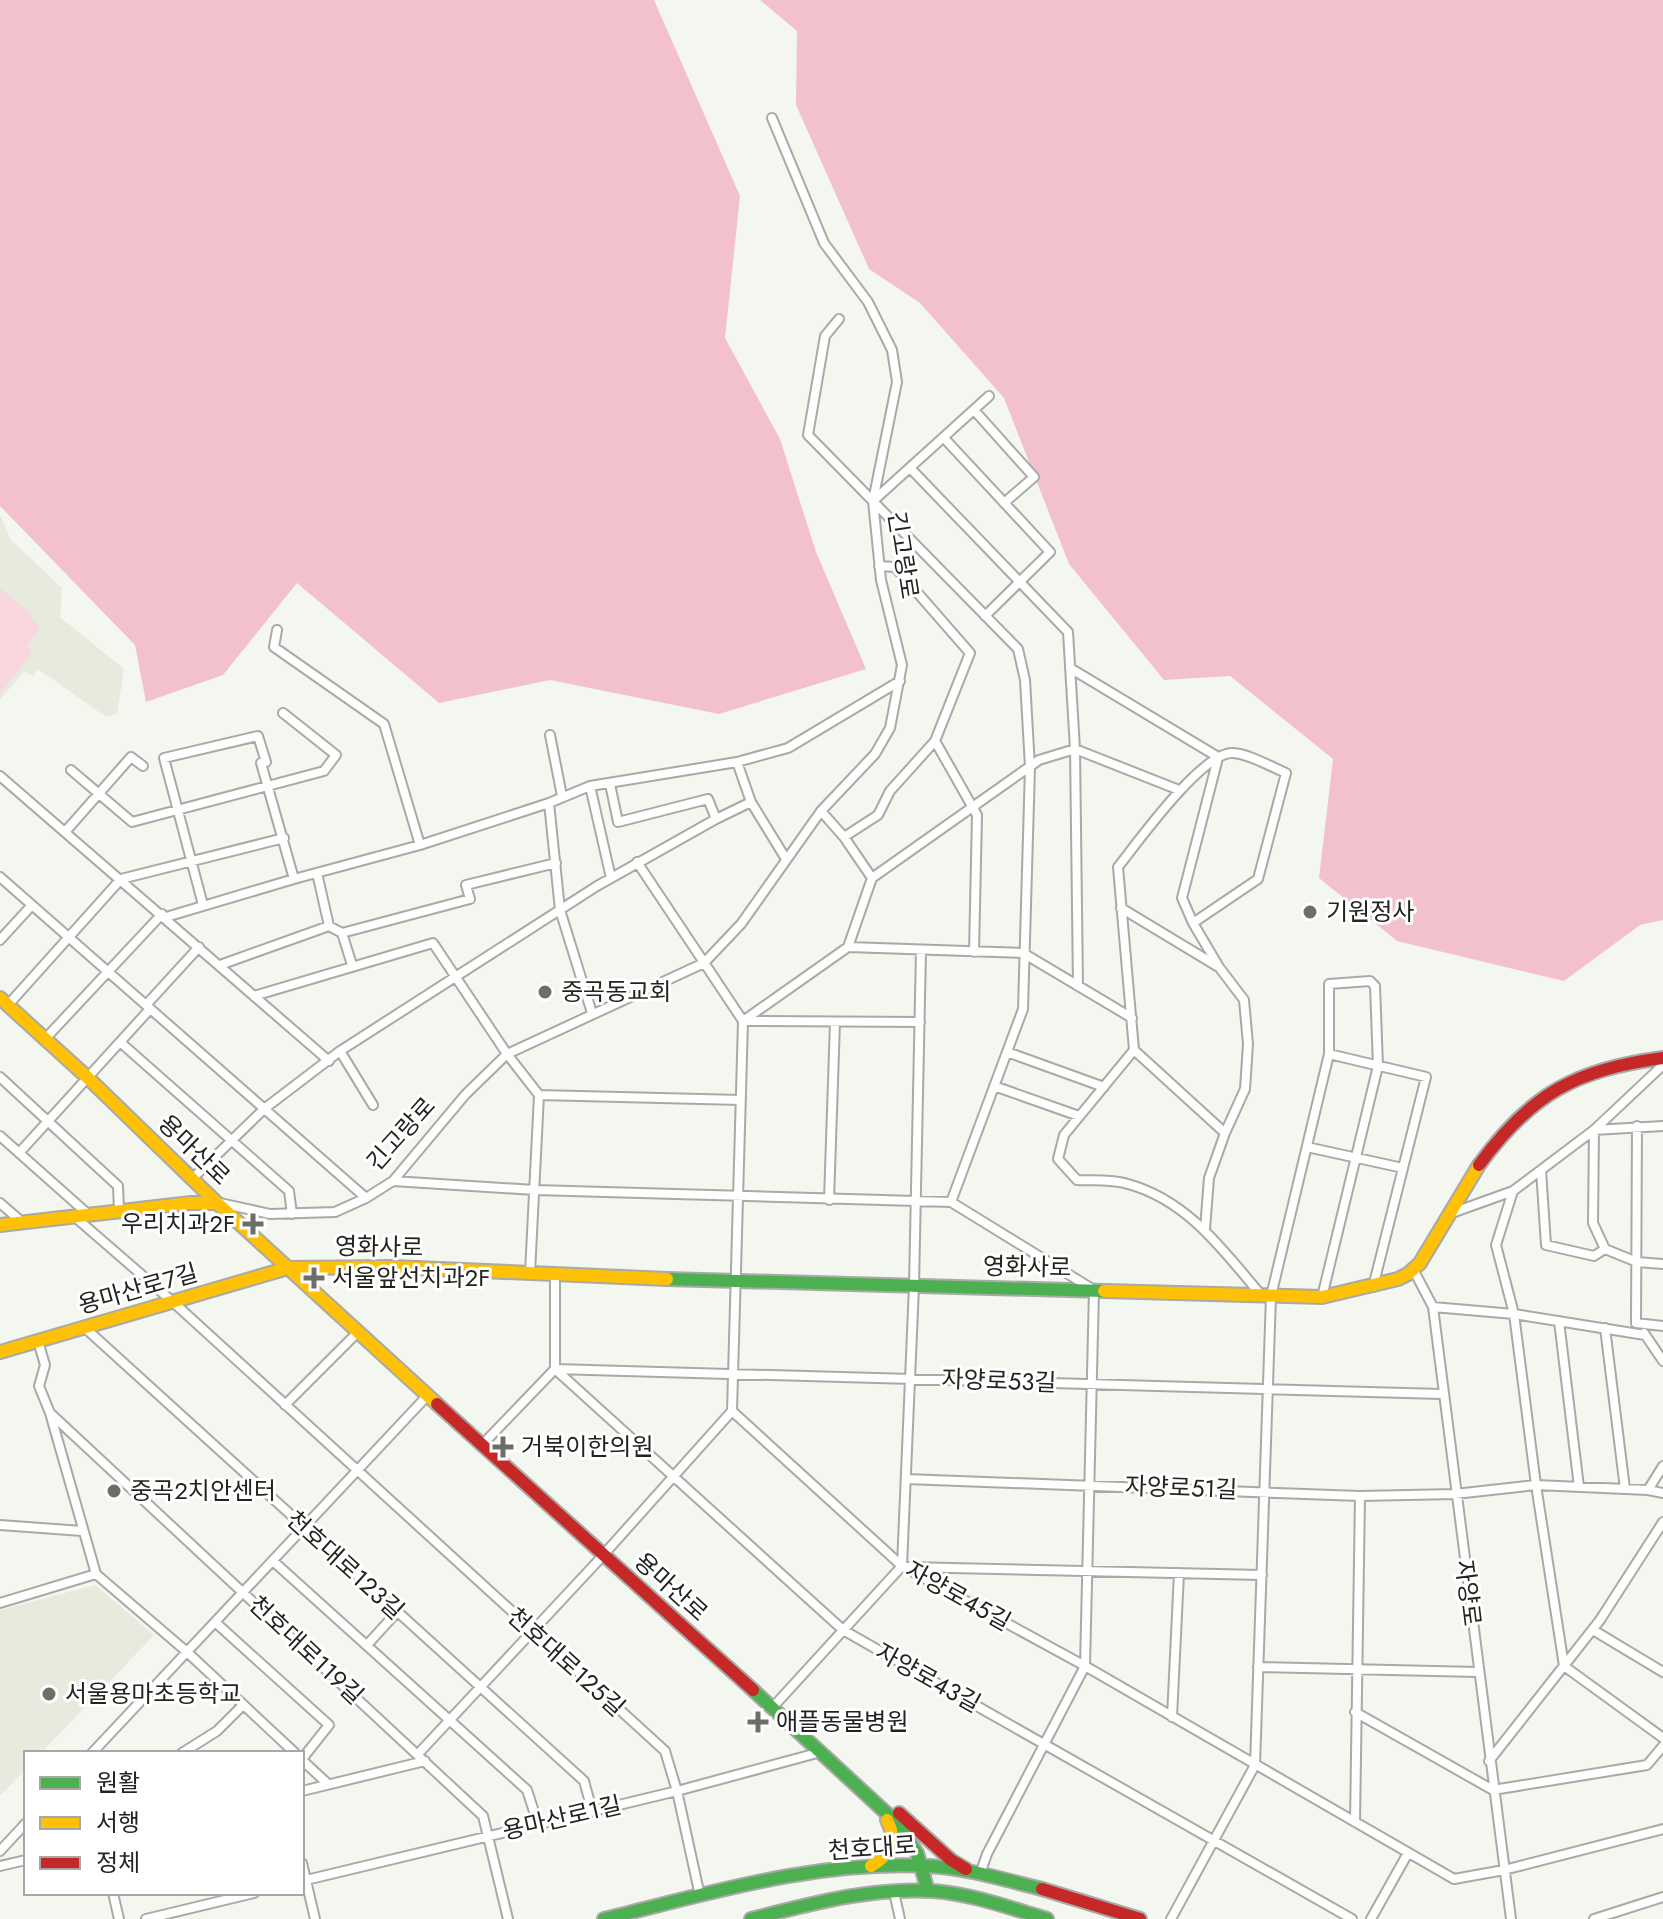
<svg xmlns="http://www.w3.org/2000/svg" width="1663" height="1919" font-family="Jost,'Noto Sans KR',sans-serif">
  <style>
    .built { fill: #e6ebdd }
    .green { fill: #f8d8de }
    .forest { fill: #f3c1ce }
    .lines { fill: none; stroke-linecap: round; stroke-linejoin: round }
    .street-casing { stroke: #a8aaa5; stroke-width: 12 }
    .fast-casing { stroke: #a8aaa5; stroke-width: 16 }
    .slow-casing { stroke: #a8aaa5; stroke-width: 16 }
    .jam-casing { stroke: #a8aaa5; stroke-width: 16 }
    .street { stroke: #fdfefd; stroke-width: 8 }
    .fast { stroke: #4caf50; stroke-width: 12 }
    .slow { stroke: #ffc107; stroke-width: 12 }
    .jam { stroke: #c62828; stroke-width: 12 }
    .poi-dot { fill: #6c6e68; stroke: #fff; stroke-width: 3 }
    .labels { text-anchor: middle; stroke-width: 6; stroke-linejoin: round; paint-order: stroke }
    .street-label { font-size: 24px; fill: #22241f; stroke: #fff }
    .poi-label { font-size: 24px; fill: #22241f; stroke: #fff; text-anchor: start }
  </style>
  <rect width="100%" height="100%" fill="#f4f7f0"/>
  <!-- built -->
  <path class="built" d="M0,515L11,540L62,588L60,617L124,669L117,714L106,717L38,669L33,676L24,671L0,700Z
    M95,1585L154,1635L41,1753H26V1769L0,1796V1610Z"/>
  <!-- green -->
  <path class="green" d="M0,588L32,614L30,618L41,627L27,646L33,652L0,694Z"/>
  <!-- forest -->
  <path class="forest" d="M0,0H654L740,196L725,338L780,439L816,552L866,669L719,714L550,680L439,703L297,583L223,675L146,702L135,645L0,506Z
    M760,0H1663V920L1640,925L1564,981L1397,941L1319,878L1333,759L1230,676L1164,680L1069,564L1004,398L920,303L869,269L796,105L797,31Z"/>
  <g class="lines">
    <defs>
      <path id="street" d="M839,319L825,336L808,435L1018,649L1025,680L1030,767L1023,1009L951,1202
        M974,410L1034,477L1004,503
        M944,438L1050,552L985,616
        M911,469L1068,632L1075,749L1078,986
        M873,501L989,396
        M277,630L274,647L384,724L420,845
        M1070,668L1218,757
        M550,735L562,796
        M935,741L977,815L974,952
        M737,762L751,802L786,859
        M71,770L132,822L324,771L336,755L283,713
        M0,776L329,1061
        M610,784L618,822L708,799L716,819
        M590,786L611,878
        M549,803L560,910L592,1013
        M821,811L844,837L872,878
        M65,832L131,757L143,766
        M844,837L878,815L890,791L935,741L970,653L895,567L879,566
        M317,873L329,926
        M0,877L366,1198
        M203,905L164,758L258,736L266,762L261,763L294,879
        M1121,908L1217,966
        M166,917L294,879L420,845L549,803L590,786L737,762L788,748L900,681
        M1193,923L1258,879L1286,773C1271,767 1250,754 1233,753C1203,751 1137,843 1118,867L1134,1050L1064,1135L1058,1159L1077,1180C1093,1181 1112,1179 1128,1184C1187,1200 1223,1250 1261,1295
        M342,933L352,965
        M0,940L32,905
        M848,947L1023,953L1132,1018
        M220,965L329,926L342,933L470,899L466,885L556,863
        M254,996L433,943L507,1054L539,1095
        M8,1005L121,879L284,838
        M146,1005L199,947
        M743,1021L848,947L872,878L1039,760L1075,749L1179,790
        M744,1021L920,1022
        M45,1039L162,914
        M120,1042L289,1191L292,1214
        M1134,1050L1225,1133
        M340,1051L373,1105
        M1007,1052L1104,1087
        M1329,1054L1426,1077L1373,1287
        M0,1077L118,1186L119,1211
        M994,1086L1079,1116
        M539,1095L741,1100
        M1663,1126L1594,1130L1593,1223L1605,1249L1637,1262L1663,1264
        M0,1136L89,1215
        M1307,1147L1403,1168
        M19,1153L150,1009
        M1541,1170L1546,1245L1594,1256L1605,1249
        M192,1179L264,1109L340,1051L597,886L716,819L751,802
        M393,1181L535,1190L951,1202
        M1513,1191L1496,1245L1514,1314L1536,1485L1564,1666L1663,1738
        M829,1200L835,1022
        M951,1202L1094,1290L1085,1666L987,1854L980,1874
        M0,1203L22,1222
        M220,1203L270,1214L335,1212L366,1198L393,1181L465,1095L507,1054L704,963L741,924L821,811L875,754L890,728L902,665L881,580L873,501L897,382L892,350L868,302L824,243L772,118
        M1449,1214L1513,1191L1594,1130L1663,1065
        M75,1217L173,1302L665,1751L677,1791L700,1896
        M1205,1229L1209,1178L1225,1133L1245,1089L1248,1044L1244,1000L1219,967L1193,923L1182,898L1218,758
        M1414,1271L1433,1307L1511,1919
        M530,1273L539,1095
        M1433,1307L1514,1314L1645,1335
        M1559,1321L1579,1487
        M1636,1323L1637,1126
        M1636,1323L1663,1326
        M84,1327L584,1781L592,1810
        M1605,1328L1625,1489
        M1644,1333L1663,1361
        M38,1341L45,1365L39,1386L50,1413L96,1574L187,1652L295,1753
        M555,1369L843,1630L1352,1919
        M555,1369L1442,1394
        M285,1405L358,1332
        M732,1411L902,1566L1085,1666L1454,1879L1504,1870L1663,1829
        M50,1413L483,1816L508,1919
        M482,1445L555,1369V1276
        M906,1479L1360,1496L1455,1494L1536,1485L1648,1490L1663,1493
        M1648,1490L1663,1466
        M0,1525L82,1531
        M273,1561L527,1790L538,1824
        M907,1567L1262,1575
        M0,1603L96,1574
        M215,1622L329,1725L302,1759
        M1593,1630L1663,1672
        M367,1645L397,1612
        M1258,1667L1478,1672
        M773,1707L902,1566L914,1286L921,950
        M1355,1712L1493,1790L1647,1765L1663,1746
        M1172,1717L1179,1573
        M92,1753L428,1395
        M182,1753L217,1731L243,1705
        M418,1754L597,1562L732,1411L743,1021L637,862
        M302,1760L328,1784
        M1489,1761L1600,1620L1663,1522
        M302,1791L425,1761
        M1355,1822L1360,1496
        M0,1851L26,1823
        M302,1863L315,1919
        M0,1866L26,1860
        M302,1881L677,1791L821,1752
        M894,1892L900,1919
        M113,1893L119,1919
        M146,1919L254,1893
        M1171,1919L1255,1765L1271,1296L1329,1054V984L1370,981L1375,986L1378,1066L1322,1297
        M1371,1919L1408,1853
        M1594,1919L1663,1897"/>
      <path id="fast" d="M667,1279L1104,1291
        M753,1690L896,1822L917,1853L928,1891
        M604,1919C710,1893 818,1860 928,1866C967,1868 1005,1880 1042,1889
        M751,1919C810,1904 872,1887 933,1891C972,1894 1010,1908 1047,1919"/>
      <path id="slow" d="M0,998L87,1077L217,1203L437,1404
        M0,1225L191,1203H217
        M1104,1291L1322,1297L1398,1279L1408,1274L1420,1263L1479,1165
        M0,1352L288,1268L393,1267L667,1279
        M871,1866C891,1854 898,1842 887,1820"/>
      <path id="jam" d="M1479,1165C1532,1093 1575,1070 1663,1058
        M437,1404L753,1690
        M899,1813L951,1860L966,1869
        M1042,1889L1140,1919"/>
    </defs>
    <!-- street casing -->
    <use href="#street" class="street-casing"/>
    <!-- fast casing -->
    <use href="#fast" class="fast-casing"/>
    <!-- slow casing -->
    <use href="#slow" class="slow-casing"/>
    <!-- jam casing -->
    <use href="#jam" class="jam-casing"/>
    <!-- street -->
    <use href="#street" class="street"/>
    <!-- fast -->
    <use href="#fast" class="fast"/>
    <!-- slow -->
    <use href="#slow" class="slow"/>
    <!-- jam -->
    <use href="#jam" class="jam"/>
  </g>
  <!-- markers -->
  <g class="poi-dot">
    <circle cx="1310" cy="912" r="8"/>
    <circle cx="545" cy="992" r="8"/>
    <path d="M249 1212h8v8h8v8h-8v8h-8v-8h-8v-8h8z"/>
    <path d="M310 1266h8v8h8v8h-8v8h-8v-8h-8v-8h8z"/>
    <path d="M499 1435h8v8h8v8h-8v8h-8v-8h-8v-8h8z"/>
    <circle cx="114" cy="1491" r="8"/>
    <circle cx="49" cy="1694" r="8"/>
    <path d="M754 1710h8v8h8v8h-8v8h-8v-8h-8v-8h8z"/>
  </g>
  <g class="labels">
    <!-- street labels -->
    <g class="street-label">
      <text transform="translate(903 555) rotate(81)" y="8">긴고랑로</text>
      <text transform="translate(401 1134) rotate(-48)" y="8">긴고랑로</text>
      <text transform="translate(194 1150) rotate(44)" y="8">용마산로</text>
      <text transform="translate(379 1247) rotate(1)" y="8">영화사로</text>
      <text transform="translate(1027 1267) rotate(1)" y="8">영화사로</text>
      <text transform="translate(138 1289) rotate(-16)" y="8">용마산로7길</text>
      <text transform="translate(999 1381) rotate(2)" y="8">자양로53길</text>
      <text transform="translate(1181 1488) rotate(2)" y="8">자양로51길</text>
      <text transform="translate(345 1565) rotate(42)" y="8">천호대로123길</text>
      <text transform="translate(671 1587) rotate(42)" y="8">용마산로</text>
      <text transform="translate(1468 1593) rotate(83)" y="8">자양로</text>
      <text transform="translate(958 1596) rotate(29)" y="8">자양로45길</text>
      <text transform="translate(306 1650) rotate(43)" y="8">천호대로119길</text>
      <text transform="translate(566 1662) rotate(42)" y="8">천호대로125길</text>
      <text transform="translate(928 1678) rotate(29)" y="8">자양로43길</text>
      <text transform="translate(562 1818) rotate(-13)" y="8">용마산로1길</text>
      <text transform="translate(872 1848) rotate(-4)" y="8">천호대로</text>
    </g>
    <!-- poi labels -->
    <g class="poi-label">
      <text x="1326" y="920">기원정사</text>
      <text x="561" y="1000">중곡동교회</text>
      <text x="235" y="1232" text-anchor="end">우리치과2F</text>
      <text x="332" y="1286">서울앞선치과2F</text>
      <text x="521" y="1455">거북이한의원</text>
      <text x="130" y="1499">중곡2치안센터</text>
      <text x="65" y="1702">서울용마초등학교</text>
      <text x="776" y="1730">애플동물병원</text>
    </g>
  </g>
  <!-- legend -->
  <rect x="24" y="1751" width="280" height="144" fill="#ffffff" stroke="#a7a7a5" stroke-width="2"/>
  <rect x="40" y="1777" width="40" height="12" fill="#4caf50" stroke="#a7a7a5" stroke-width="2"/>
  <text x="96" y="1791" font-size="24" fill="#22241f">원활</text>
  <rect x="40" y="1817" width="40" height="12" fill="#ffc107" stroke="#a7a7a5" stroke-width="2"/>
  <text x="96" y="1831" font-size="24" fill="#22241f">서행</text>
  <rect x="40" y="1857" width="40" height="12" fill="#c62828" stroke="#a7a7a5" stroke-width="2"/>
  <text x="96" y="1871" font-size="24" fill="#22241f">정체</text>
</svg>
